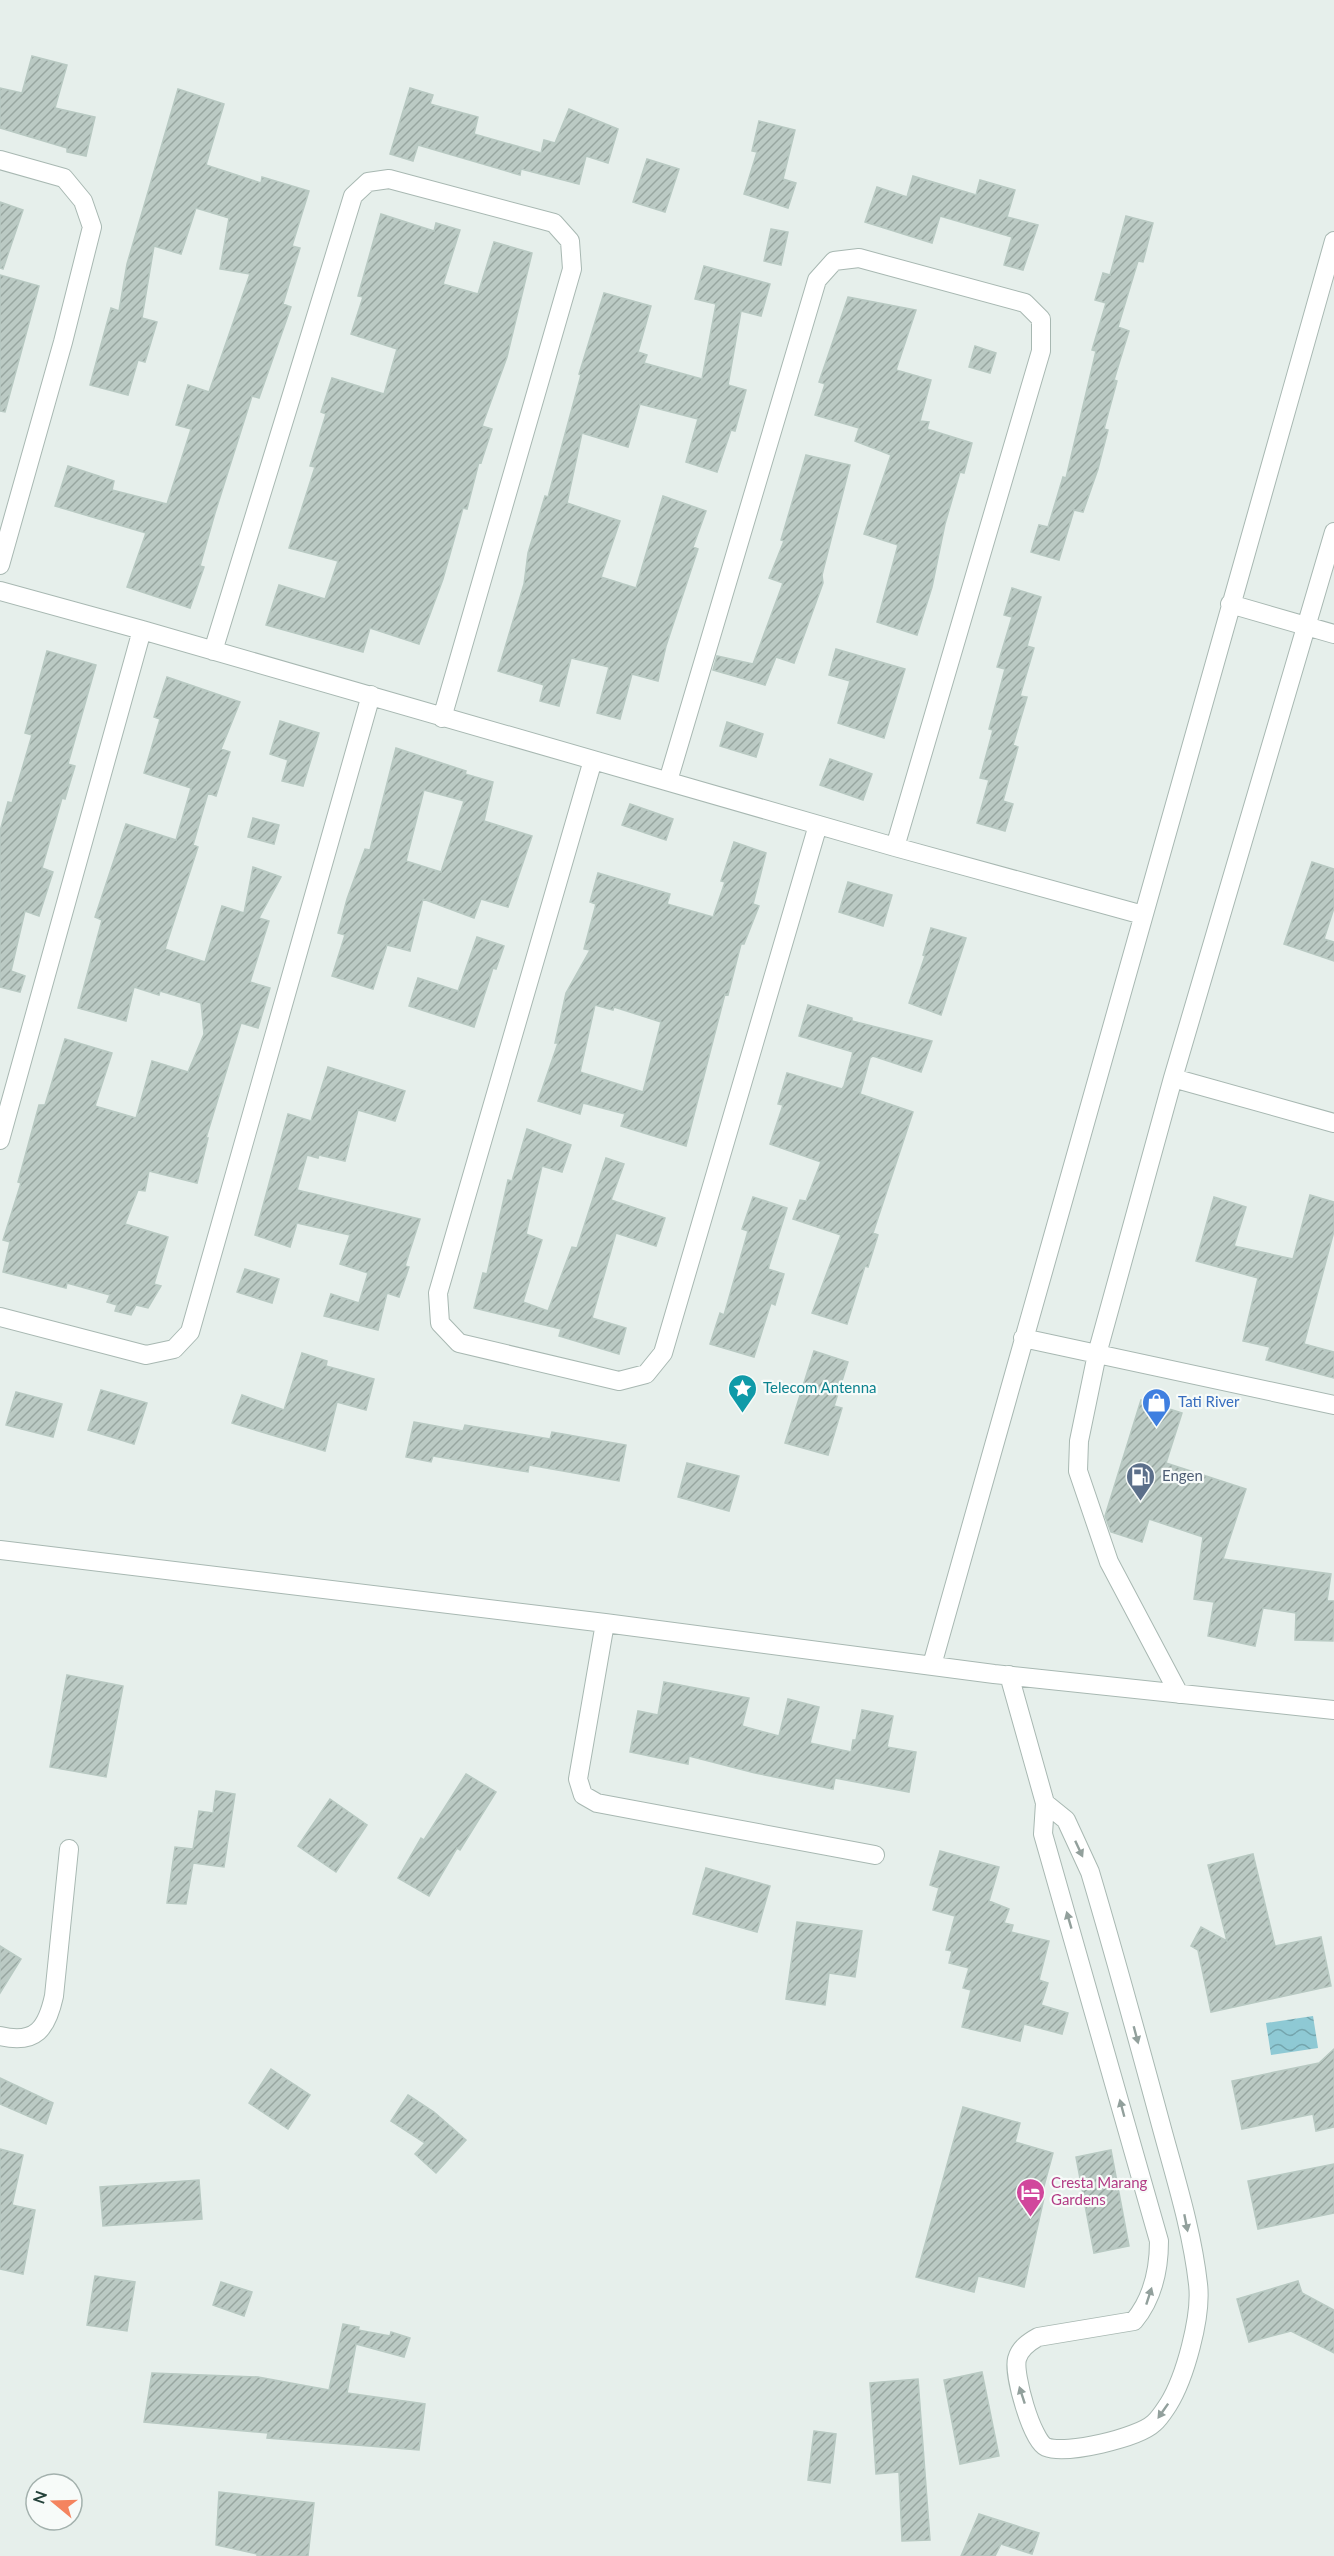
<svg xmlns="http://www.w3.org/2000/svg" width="1334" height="2556" font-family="Lato,sans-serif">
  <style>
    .water { fill: url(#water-waves) }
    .building { fill: url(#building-hatch); stroke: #b8c9c2; stroke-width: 1.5; fill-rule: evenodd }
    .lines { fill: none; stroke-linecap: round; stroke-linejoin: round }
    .minor-casing { stroke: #a8b8b2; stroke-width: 20 }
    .minor { stroke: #fff; stroke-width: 18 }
    .oneway { fill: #92a09c }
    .labels { text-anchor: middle; stroke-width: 4.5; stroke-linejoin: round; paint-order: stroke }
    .culture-label { font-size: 15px; fill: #0d838f; stroke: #f7fbf9; text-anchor: start }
    .shop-label { font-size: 15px; fill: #366cbe; stroke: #f7fbf9; text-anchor: start }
    .service-label { font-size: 15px; fill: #4e5e75; stroke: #f7fbf9; text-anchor: start }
    .hotel-label { font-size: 15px; fill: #b23c85; stroke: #f7fbf9; text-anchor: start }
  </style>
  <defs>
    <pattern id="water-waves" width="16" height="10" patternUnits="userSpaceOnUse" patternTransform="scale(1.5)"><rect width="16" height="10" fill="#8ec9d4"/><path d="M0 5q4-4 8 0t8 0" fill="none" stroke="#74a5ad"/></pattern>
    <pattern id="building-hatch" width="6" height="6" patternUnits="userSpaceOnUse" patternTransform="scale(1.5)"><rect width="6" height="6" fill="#bbcac4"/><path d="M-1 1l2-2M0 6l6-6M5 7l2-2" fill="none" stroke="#98a6a0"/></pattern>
  </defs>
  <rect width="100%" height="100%" fill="#e6efeb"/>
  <!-- water -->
  <path class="water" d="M1313,2016L1318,2048L1271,2055L1266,2023Z"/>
  <!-- building -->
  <path class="building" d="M32,56L67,65L55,108L95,117L86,156L67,152V148L0,128V88L22,93Z
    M410,88L433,95L430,104L478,117L474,134L541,153L544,140L555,143L569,109L618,129L608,163L586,156L579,184L521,169L520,175L418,145L413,161L390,154Z
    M178,89L224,104L206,165L261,183L262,177L309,191L292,246L300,248L283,304L291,307L259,398L252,396L215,513L200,566L204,567L190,608L127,587L146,533L55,506L68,466L114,481L112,490L167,504L191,429L176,425L188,385L209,392L250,274L220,269L229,218L196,208L181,254L154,246L142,318L157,322L145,362L138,360L128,395L90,385L111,308L119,311L127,264Z
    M759,121L795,130L783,179L796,183L788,208L744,194L757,152L752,151Z
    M647,159L679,169L665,212L633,202Z
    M913,176L976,195L980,180L1015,190L1007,217L1038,225L1023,270L1004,265L1012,237L940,216L932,243L865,222L877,187L907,197Z
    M0,202L23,210L3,269L0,268Z
    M381,214L434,231L436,223L460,230L443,284L478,294L494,242L532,253L507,357L482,426L492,429L481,463L479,462L467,509L463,508L443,579L419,644L370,628L363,652L266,625L279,585L325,599L338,561L289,548L315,467L310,466L326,414L321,412L332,378L384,394L397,349L351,334L363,297L358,296Z
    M1126,216L1153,223L1143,262L1138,261L1118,327L1129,331L1114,380L1117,381L1104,429L1108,430L1098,469L1083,512L1074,510L1059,560L1031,552L1039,525L1048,527L1063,477L1066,478L1096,351L1092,350L1106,303L1095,300L1103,273L1110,275Z
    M771,229L788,232L781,265L764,261Z
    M704,266L770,284L761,316L741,311L728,385L746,390L735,431L731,430L717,472L686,462L698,419L640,404L628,447L582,433L567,503L620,521L601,577L636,588L663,496L706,511L693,547L698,549L666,646L658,681L632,674L620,719L597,713L609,667L571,658L559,706L540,701L544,685L498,671L524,584L528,553L545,496L548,497L581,375L579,374L604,293L651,306L638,352L647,355L644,363L702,379L716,304L695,299Z
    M0,275L39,286L5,412L0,411Z
    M848,297L916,310L896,370L931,380L920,421L929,422L927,429L972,443L964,473L960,472L945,524L932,587L917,635L877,622L898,545L864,534L891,455L855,441L859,428L815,415L825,384L819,382Z
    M975,346L996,353L990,373L969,367Z
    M806,455L850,465L822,575L823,583L794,663L776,657L765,685L713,670L717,656L753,664L783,583L769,578L784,541L781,540Z
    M1012,588L1041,597L1027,646L1034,648L1020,696L1027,697L1013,745L1018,747L1003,801L1013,804L1005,831L977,823L989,780L980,778L993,730L989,729L1005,669L997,667L1012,617L1004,615Z
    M836,649L905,669L884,738L838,723L850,681L829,675Z
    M47,651L96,665L68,764L75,766L65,799L62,798L42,868L53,872L39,916L25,911L11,971L25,976L20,992L0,987V831L8,802L12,803L32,735L25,733Z
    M167,677L240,702L221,749L230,752L216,796L208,793L193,845L198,847L165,949L205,962L222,906L244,913L253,867L281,877L259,918L269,921L250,982L270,988L258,1028L241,1023L206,1138H208L197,1183L149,1171L145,1191L138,1190L125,1224L168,1237L154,1284L161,1286L148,1308L136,1305L131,1315L115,1311L117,1305L107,1302L110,1295L67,1283L66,1288L3,1272L10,1242L3,1240L21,1183L18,1182L39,1105H45L65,1039L112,1053L95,1106L136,1118L152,1061L188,1072L204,1034L201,1003L160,991L159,995L134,987L126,1021L78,1008L102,920L95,917L126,824L176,840L191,788L144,773L160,719L154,717Z
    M280,721L319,733L303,786L282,781L288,760L270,754Z
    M727,722L763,734L756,757L720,746Z
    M396,748L466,771L465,774L493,782L484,821L532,836L508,907L481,899L474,918L423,899L410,951L387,945L373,989L332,976L345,935L338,933L347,899L365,849L370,850ZM424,790L464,801L441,872L406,861Z
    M830,759L872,774L863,800L820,785Z
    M630,804L673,819L666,840L622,825Z
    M253,818L279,825L274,844L248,837Z
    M734,842L766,853L753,904L759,906L744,944H741L728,995L725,994L686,1146L621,1126L625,1114L583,1103L580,1114L538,1101L558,1043H555L566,993L590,950L584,949L596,904L590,902L598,873L670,894L667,904L713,917L725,882L721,881ZM595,1005L613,1010L614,1007L661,1022L643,1092L580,1072Z
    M1312,862L1334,869V908L1324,939L1334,942V961L1284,944Z
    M848,882L892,895L883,926L839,912Z
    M931,928L966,938L941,1015L909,1003L925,956L923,955Z
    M477,937L504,946L496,969L493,968L474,1027L409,1006L418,978L458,991Z
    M808,1005L852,1018V1021L932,1041L921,1072L873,1056L870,1058L860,1094L913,1112L873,1233L878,1235L868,1267L865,1266L847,1324L812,1313L841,1235L793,1219L800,1200L806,1201L821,1162L770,1144L783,1105L778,1104L787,1073L842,1089L844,1086L853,1052L799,1036Z
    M328,1067L405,1091L395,1121L358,1110L345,1161L319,1155L318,1158L307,1155L297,1190L420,1219L405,1266L409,1267L399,1297L387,1293L378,1330L324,1316L331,1294L359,1303L368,1273L340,1264L350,1235L297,1223L290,1247L255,1235L288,1114L311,1121Z
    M527,1129L571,1145L562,1172L542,1166L526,1234L542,1240L523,1302L548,1311L572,1247L577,1248L606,1158L624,1164L611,1200L665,1218L656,1246L616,1233L592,1318L626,1328L619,1354L559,1336L561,1329L474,1308L483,1273L487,1274L508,1180L512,1181Z
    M1310,1195L1334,1202V1231L1304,1344L1334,1352V1378L1266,1360L1270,1347L1243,1341L1258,1278L1196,1261L1214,1197L1246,1207L1234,1246L1293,1259Z
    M753,1197L787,1208L768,1269L784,1274L775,1305L771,1303L754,1357L710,1344L720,1313L724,1315L748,1231L742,1229Z
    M245,1269L279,1279L272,1303L237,1292Z
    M814,1351L848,1362L834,1406L842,1408L828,1455L785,1443Z
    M302,1353L327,1361L326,1366L374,1379L366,1410L337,1402L325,1451L232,1423L242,1395L284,1410Z
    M101,1390L147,1403L134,1444L88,1430Z
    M16,1392L62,1404L53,1437L6,1425Z
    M1141,1400L1182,1413L1166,1463L1246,1489L1223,1559L1331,1574L1327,1601H1334L1333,1641L1295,1640L1296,1613L1263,1608L1255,1646L1208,1636L1214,1602L1194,1599L1203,1537L1149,1519L1142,1542L1111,1532L1105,1516Z
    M414,1422L463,1431L465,1425L550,1439L552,1432L626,1445L619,1481L529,1465L528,1472L433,1456L431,1462L406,1457Z
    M687,1463L739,1476L729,1511L678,1497Z
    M67,1675L123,1686L106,1777L50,1767Z
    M664,1682L749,1698L742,1726L779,1736L788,1699L819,1707L810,1743L851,1752L853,1740H856L862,1710L893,1716L887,1747L916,1752L909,1792L835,1778L833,1789L755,1773L689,1756L688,1764L630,1752L638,1711L658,1715Z
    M466,1774L496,1792L460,1850L457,1848L429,1896L398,1878L421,1838L424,1840Z
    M216,1791L235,1794L224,1867L193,1863L186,1904L167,1903L175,1847L193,1849L199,1811L213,1813Z
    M330,1799L367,1825L336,1872L298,1846Z
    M940,1851L999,1867L989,1901L1009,1909L1004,1923L1013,1925L1011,1932L1049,1941L1039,1980L1048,1983L1041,2005L1068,2013L1062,2034L1024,2024L1020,2041L962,2027L971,1990L963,1988L969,1968L949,1963L952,1951L946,1950L955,1916L933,1910L939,1888L930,1885Z
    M1253,1854L1275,1946L1321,1937L1331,1986L1211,2012L1198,1950L1191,1946L1201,1927L1227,1941L1208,1865Z
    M706,1868L770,1886L757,1932L693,1914Z
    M797,1922L862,1931L855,1977L829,1973L825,2005L786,1999Z
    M0,1946L21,1959L0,1993Z
    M1334,2049V2127L1316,2131L1313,2114L1242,2129L1232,2081L1319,2063Z
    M271,2069L310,2095L288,2129L249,2103Z
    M0,2078L53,2103L46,2124L0,2104Z
    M408,2095L434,2112L466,2140L436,2173L415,2154L425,2143L391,2121Z
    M963,2107L1020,2123L1015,2142L1053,2153L1041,2197L1044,2198L1024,2287L978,2276L974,2292L916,2277Z
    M0,2149L23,2155L12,2205L35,2210L23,2274L0,2269Z
    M1111,2150L1129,2246L1094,2253L1076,2157Z
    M1334,2164V2213L1258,2229L1248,2181Z
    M199,2180L202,2219L103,2226L100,2187Z
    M95,2276L135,2282L127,2331L87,2325Z
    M1298,2281L1302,2293L1334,2310V2353L1291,2331L1249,2342L1237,2299Z
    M221,2282L252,2292L244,2316L213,2305Z
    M343,2324L359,2327L358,2330L390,2336L391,2332L410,2338L404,2357L356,2344L347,2393L425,2404L419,2450L267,2438L268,2433L144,2422L152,2373L258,2377L329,2390Z
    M982,2372L999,2456L960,2464L944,2380Z
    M918,2379L930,2540L902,2541L899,2472L876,2474L870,2383Z
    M814,2431L836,2434L830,2483L808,2480Z
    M219,2492L314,2503L308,2556H257V2554L216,2545Z
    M979,2514L1039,2533L1032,2554L1001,2544L995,2556H961Z"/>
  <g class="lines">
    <defs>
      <path id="minor" d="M0,160L64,178L83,201L92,227L63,342L0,565
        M0,591L142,630L895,847L1143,915
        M1230,604L1334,634
        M213,651L353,196L368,182L389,179L554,223L570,241L572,269L442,718
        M593,760L438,1293L440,1323L459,1343L619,1381L646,1374L663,1353L818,825
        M668,781L817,280L834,261L859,258L1025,303L1041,319V351L895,847
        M1173,1078L1334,1123
        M0,1140L142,630
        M0,1317L146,1355L174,1349L190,1332L371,695
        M1023,1338L1334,1405
        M0,1550L605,1623L994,1674L1334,1710
        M605,1623L578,1779L583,1795L597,1803L875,1855
        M932,1665L1334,241
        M1009,1675L1045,1803L1043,1834L1159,2241C1159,2271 1153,2298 1134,2321L1038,2337C1029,2342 1020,2348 1017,2359C1013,2374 1032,2441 1046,2447C1066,2455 1138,2438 1154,2423C1159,2419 1164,2411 1168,2405C1185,2378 1202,2316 1198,2284C1192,2230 1175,2177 1161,2125C1138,2040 1115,1956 1090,1872L1066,1820L1045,1803
        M1179,1694L1109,1562L1078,1471L1079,1441L1097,1354L1173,1078L1334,532
        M0,2036C36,2045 47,2028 54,1996L69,1849"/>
    </defs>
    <!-- minor casing -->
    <use href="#minor" class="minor-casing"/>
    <!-- minor -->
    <use href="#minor" class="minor"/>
  </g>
  <!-- one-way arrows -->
  <defs><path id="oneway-solid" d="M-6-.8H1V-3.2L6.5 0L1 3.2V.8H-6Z" transform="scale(1.5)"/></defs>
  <g class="oneway">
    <use href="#oneway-solid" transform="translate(1079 1849) rotate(65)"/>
    <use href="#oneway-solid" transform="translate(1069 1920) rotate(-106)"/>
    <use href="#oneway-solid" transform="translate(1136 2035) rotate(75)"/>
    <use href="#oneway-solid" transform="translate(1122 2108) rotate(-105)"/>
    <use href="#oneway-solid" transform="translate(1186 2223) rotate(79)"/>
    <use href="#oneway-solid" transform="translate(1149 2296) rotate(-72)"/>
    <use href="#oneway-solid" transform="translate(1022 2395) rotate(-108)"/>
    <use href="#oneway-solid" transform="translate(1163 2411) rotate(125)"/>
  </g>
  <!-- icons -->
  <defs>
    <symbol id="sight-pin" viewBox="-11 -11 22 30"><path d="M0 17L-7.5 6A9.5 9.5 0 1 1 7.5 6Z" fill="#0f9aa8" stroke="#f7fbf9"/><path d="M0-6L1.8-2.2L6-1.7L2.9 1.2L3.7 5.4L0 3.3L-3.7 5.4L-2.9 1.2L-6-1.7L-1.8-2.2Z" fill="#fff"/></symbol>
    <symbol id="shop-pin" viewBox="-11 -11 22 30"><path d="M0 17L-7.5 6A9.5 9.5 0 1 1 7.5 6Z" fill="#3f7fe0" stroke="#f7fbf9"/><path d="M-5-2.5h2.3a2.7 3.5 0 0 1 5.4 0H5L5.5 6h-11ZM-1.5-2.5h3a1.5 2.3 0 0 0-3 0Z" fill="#fff"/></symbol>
    <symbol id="fuel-pin" viewBox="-11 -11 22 30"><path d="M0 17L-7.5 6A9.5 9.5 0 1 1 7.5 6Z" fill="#5c6f8a" stroke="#f7fbf9"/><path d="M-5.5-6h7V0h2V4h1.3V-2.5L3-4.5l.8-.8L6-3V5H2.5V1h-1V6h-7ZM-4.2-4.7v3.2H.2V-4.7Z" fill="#fff"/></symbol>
    <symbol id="hotel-pin" viewBox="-11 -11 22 30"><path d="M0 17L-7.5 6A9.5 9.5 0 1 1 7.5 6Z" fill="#d1479c" stroke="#f7fbf9"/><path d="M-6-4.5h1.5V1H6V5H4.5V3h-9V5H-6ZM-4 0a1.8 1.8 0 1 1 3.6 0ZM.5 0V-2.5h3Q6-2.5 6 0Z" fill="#fff"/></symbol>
  </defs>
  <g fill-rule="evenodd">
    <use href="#sight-pin" x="726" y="1372" width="33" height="45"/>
    <use href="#shop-pin" x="1140" y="1386" width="33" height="45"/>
    <use href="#fuel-pin" x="1124" y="1460" width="33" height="45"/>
    <use href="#hotel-pin" x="1014" y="2176" width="33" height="45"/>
  </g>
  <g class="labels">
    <!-- culture labels -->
    <g class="culture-label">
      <text x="763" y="1393">Telecom Antenna</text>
    </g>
    <!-- shop labels -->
    <g class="shop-label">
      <text x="1178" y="1407">Tati River</text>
    </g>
    <!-- service labels -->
    <g class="service-label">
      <text x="1162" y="1481">Engen</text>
    </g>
    <!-- hotel labels -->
    <g class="hotel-label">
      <text x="1051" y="2188">Cresta Marang<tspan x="1051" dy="17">Gardens</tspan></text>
    </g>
  </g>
  <!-- north arrow -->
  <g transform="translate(54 2502) rotate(289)"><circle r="28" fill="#f7fbf9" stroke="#a3b1ad" stroke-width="1.5"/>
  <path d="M0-4.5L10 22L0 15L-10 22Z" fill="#f4845f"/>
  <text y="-9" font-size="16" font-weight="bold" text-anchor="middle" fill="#24423a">N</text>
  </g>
</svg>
